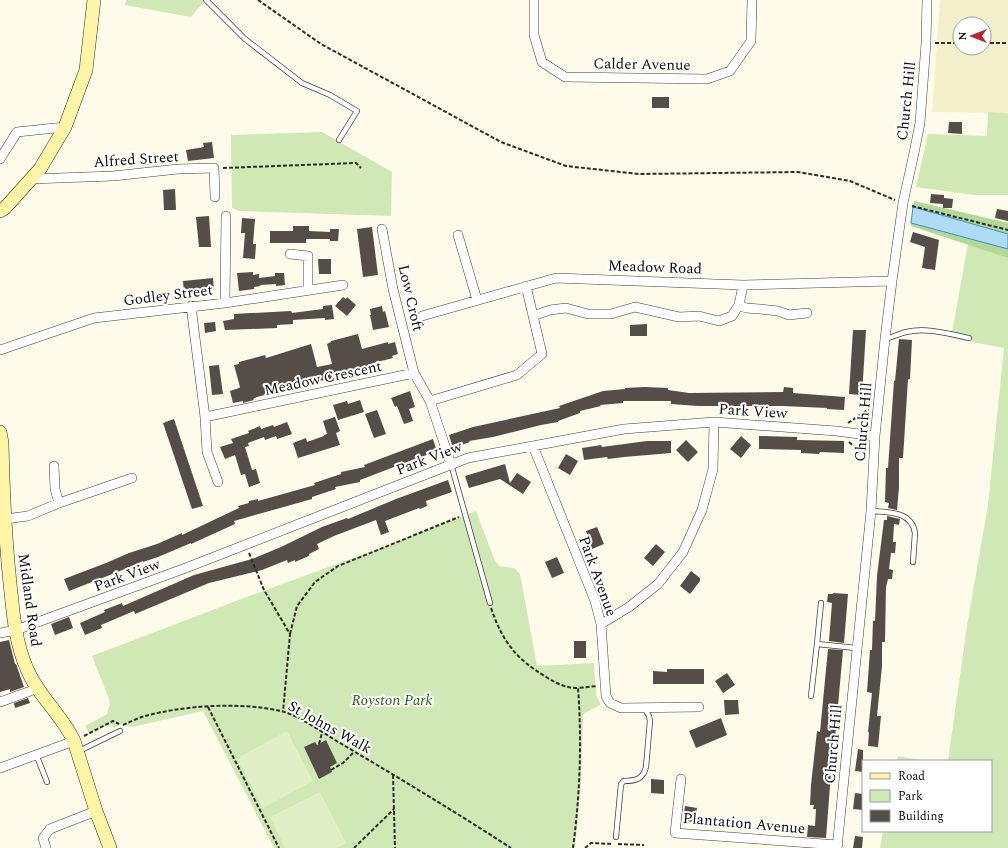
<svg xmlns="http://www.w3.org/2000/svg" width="1008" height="848" font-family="Spectral,serif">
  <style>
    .farmland { fill: #f3f0cc; fill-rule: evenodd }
    .green { fill: #cfe8b5 }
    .forest { fill: #b3d895 }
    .pitch { fill: #e1efc7 }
    .water { fill: #b0dbf5; stroke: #3990ca }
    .building { fill: #544d48 }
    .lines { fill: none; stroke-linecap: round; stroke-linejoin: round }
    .service-casing { stroke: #3e3e3e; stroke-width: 6 }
    .minor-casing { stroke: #3e3e3e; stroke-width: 10 }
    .secondary-casing { stroke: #2d2d2d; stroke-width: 14 }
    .path { stroke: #2d2d2d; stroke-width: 2; stroke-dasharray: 4 2; stroke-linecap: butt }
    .service { stroke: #fff; stroke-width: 4.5 }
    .minor { stroke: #fff; stroke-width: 9 }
    .secondary { stroke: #fdf4a6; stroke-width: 13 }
    .labels { text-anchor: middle; stroke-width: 4; stroke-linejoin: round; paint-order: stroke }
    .street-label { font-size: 15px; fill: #0b0b0b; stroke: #fff }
    .park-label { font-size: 15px; font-style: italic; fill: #2c611e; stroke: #fff }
  </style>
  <rect width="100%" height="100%" fill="#fffbea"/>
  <!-- farmland -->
  <path class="farmland" d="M940,0H1008V113L932,112ZM960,24H984V48H960Z"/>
  <!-- green -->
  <path class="green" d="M126,0H205L191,17L125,5Z
    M988,112L1008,113V195H974L916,187L928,134L987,136Z
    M322,132L392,172L391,216L239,211L232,208L231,135Z
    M968,244L1008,258V848H880L883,831H991V761H948L967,626L988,505L1004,348L951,338Z
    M476,511L495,561L500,566L514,568L520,574L537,666L594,663L596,695L600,703V705L583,714L581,784L575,848H274L203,711L132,727L122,724L114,728L111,724L89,733L85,726L107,714L110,703L109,699L92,656L249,596L394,543Z
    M898,756L925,761H897Z"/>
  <!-- forest -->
  <path class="forest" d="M914,201L1008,223V258L911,226Z"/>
  <!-- pitch -->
  <path class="pitch" d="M287,731L313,781L263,808L237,758Z
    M320,792L346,843L337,848H285L270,817Z"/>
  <!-- water -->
  <path class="water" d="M913,207L1008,234V249L911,223Z"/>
  <!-- building -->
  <path class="building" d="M652,97H669V108H652Z
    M949,122H962V134L948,133Z
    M212,142L214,158L188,161L186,150L204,147L203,143Z
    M175,189L176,210H164L163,190Z
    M931,194L944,195V198L953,199L952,208H943V204L930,203Z
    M997,209L1008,211V221L995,218Z
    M209,216L211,247H199L196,217Z
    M242,218L255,219L253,244H256L255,259L243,258L245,233H241Z
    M293,226H309V231L330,232V229H339L338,241H330V239H306V243H270V231H293Z
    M372,227L378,275L363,277L357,229Z
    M913,232L939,240L935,270L922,268L925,247L910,242Z
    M318,259H331V274H319Z
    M253,272V275L259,274V278L275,276V273H284L285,285L276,286V284L260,285V286L254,287V289L239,291L237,273Z
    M213,278L214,290L184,293L183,281Z
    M343,297L346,299L347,297L356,305L347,316L335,306Z
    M332,305L334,319L325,320V318L293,320V324L277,325V328L225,330L223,321L234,319V314L291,311L292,313L323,309V306Z
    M382,306L383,312L385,311L389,327L373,330L370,315H371L370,309Z
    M215,322L216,331L205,333L204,323Z
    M647,324V336H630V325Z
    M853,330H866L862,395L849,394Z
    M358,334L362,349L388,342V344L395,342L398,354L392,356L393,358L373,363V365L346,371V374L340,375L336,377L337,379L326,382V380L316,381L299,386L296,387V389L285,392V390L275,392L257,397L253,399L254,400L243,403V401L233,403L230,391L239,388L240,387L234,365L239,364V362L265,355L266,358L311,344L317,367L332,364L327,344L331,342V341Z
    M899,339L912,340L910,379H908L903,458H899V487L897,510L888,508L889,503L885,502L886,468H888L894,381H895Z
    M219,365L223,394L212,395L209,366Z
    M645,387L668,388V390L689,393L783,392L784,387L793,388V393L845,397L844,410L827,409V408L783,406H698L671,404V401H623V403L600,405L601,406L580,411V413L558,421V422L541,425L493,437L469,441L470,442L453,448L449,435L473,427L560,408L559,406L603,391L625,389V388Z
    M410,391L415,407L409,409L413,421L404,424L397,406L395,407L391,398Z
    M360,400L364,412L338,420L333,405L347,401L348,404Z
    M377,410L386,434L374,438L365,414Z
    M335,417L340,431L336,433L340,445L298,458L293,443L306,438L307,442L324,436V435L327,434L323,421Z
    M174,419L203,506L192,509L163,423Z
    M287,422L292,434L277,439L276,436L265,440L264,437L248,443L249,446L245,447L252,470L256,469L260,483L249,487L245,474L241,475L235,455L225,459L220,447L233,443L231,439L249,433L248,431L260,426L261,429L273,425L274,427Z
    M741,436L751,445L741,458L730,449Z
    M759,436L797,437V440L844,441V453L820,452L819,454L801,453V450L759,449Z
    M433,439L437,452L420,457L360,480V482L335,487L336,489L312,497V499L234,521L235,524L191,544V543L158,557L143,562V561L120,571L69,591L64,579L106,563L129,553L157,544L182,533V535L239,508L238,506L249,503V501L258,499V501L315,485L314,483L341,474V472L365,467L364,465Z
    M686,440L698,452L688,462L676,450Z
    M647,441H671V453L624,457L608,459L607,457L584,460L582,448L601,445L602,447Z
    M566,454L578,461L570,475L558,468Z
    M505,464L510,483L517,473L531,482L523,494L500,479L469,488L465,476Z
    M448,480L452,492L426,501L427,506L420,509L419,508L385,521L389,532L381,535L376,520L334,536L317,544L319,549L309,554V556L295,562V560L288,563L287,560L262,570L209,583L135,614L134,611L101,625L102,628L85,635L80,623L105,612L104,610L122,603L123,606L194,575L252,559L281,547L322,527L347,518L348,519L396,499Z
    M887,516L900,519L899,525L894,524L893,542H896L895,553H891L889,569L893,570L892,579H888L886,587L885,642H882V666L877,716H881L878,747L868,746L869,732H868L872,693L867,692L870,650H872L873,621H875L877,576L884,520H887Z
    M597,527L604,544L592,549L586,531Z
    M656,544L665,552L653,566L644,558Z
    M557,557L564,573L552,578L545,562Z
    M691,571L700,578V581L690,594L680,586Z
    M833,593L848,594L844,643L829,641L832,603L827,602L828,594H833Z
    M69,617L73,628L55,635L51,624Z
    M9,640L15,664H16L24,687L10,692V689L0,692V642Z
    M574,641H586V658H574Z
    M828,649L843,650L833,761L832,760L826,838L807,837L808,825L815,826L816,809H813L814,805H810L811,785L817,731L820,732Z
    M667,669H704V684H653V671L667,672Z
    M727,673L735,685L723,693L715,681Z
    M28,698L30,703L15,708L14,703Z
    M724,700H738L739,714L725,715Z
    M721,718L727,735L696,748L689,731Z
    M326,740L337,763L330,767L332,772L319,779L304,747L315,742L317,745Z
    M858,749L863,750V772L855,771Z
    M651,779L664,780V794L651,793Z
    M855,793L863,794V810L853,809Z
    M685,806L697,808L695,822L683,821Z
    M855,836L863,837L862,848H853Z"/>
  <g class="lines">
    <defs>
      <path id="service" d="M206,0L245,39L302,83L330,95L357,111L339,140
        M885,339C892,337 899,334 906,332C927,327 949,334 969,338
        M451,464L490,603
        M871,511C887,512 912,511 915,533L913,562
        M817,644L821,603
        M811,696L817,644L856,648
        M79,751L120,731
        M36,754L47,782
        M616,837L621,784L624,781C636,781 643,779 646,767L650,721L649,716L644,707"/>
      <path id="minor" d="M534,0V35L542,62L565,77L707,79L730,71L751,41L752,0
        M0,159L17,132L65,127
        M31,179L113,176L178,169L214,168L215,197
        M382,229L393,289L414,373
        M458,235L477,300
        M290,254L308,256V290
        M225,303L226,216
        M739,305L746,308L760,309L778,311L789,315L807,313
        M191,306L205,417L207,452L218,482
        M422,316L556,278L743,285L892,281
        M533,316L550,310L566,308L588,314H611L635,307L679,317L699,316L719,321L732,316L739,305L743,285
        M0,350L94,318L225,303L343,285
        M430,401L517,375L542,354L526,286
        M205,417L414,373L430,401L451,464
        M533,446L595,601L601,624L606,696L610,703L621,708L699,707
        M54,466L55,489L59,503
        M5,519L28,516L59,503L132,478
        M601,624L629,607L658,584L683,552L702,510L713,469L714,422
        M0,633L16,630L183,569L468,458L624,429L714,422L836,431L875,436
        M0,702L28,692L37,688
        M0,768L74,741
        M681,779L675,833L838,845
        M46,848L43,838L50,829L96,811
        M837,848L871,511L875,436L885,339L892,281L903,203L914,153L920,123L926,43L927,0"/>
      <path id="secondary" d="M0,211L5,208L40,169L65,127L86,70L94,0
        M0,432L2,443C3,489 5,536 10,583C13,612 15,642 27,669C38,696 62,715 74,741L96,811L110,848"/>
    </defs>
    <!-- service casing -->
    <use href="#service" class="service-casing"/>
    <!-- minor casing -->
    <use href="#minor" class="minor-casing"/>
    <!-- secondary casing -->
    <use href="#secondary" class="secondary-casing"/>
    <!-- path -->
    <path class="path" d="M258,0L321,44L501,142L566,166L639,174L798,172L850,181L895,200
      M935,43H960
      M984,43H1008
      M223,168L356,163L361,168
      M912,206L1008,230
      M848,423L869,409
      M849,442L865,456
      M249,553L264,590L290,634L283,712
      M491,608C503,642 515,658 546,677C556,683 565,688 578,688
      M290,634L297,606L315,582L338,566L459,517
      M208,707L279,848
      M123,725C130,722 138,718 145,716C186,705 240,702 281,711C299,715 329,737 345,746C401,779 457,813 511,848
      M84,736L113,721L119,724
      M319,744L322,733
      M331,770L343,763L354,752
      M393,775L395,848
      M618,844L644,845
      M354,848L394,809
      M573,848C580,795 582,741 578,688L597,686
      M585,848L591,843L613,844"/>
    <!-- service -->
    <use href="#service" class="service"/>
    <!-- minor -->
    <use href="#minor" class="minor"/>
    <!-- secondary -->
    <use href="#secondary" class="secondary"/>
  </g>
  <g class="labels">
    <!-- street labels -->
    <g class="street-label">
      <text transform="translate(642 64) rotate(1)" y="5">Calder Avenue</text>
      <text transform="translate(906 101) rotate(-84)" y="5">Church Hill</text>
      <text transform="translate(136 159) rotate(-4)" y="5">Alfred Street</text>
      <text transform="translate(655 267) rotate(2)" y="5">Meadow Road</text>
      <text transform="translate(168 295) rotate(-7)" y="5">Godley Street</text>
      <text transform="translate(411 298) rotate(77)" y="5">Low Croft</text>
      <text transform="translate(323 378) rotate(-12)" y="5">Meadow Crescent</text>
      <text transform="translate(753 411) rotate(4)" y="5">Park View</text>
      <text transform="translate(863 422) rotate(-85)" y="5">Church Hill</text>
      <text transform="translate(429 458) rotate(-21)" y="5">Park View</text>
      <text transform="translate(127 575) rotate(-20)" y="5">Park View</text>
      <text transform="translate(598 576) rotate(70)" y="5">Park Avenue</text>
      <text transform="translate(30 600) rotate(82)" y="5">Midland Road</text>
      <text transform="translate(330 727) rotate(29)" y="5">St Johns Walk</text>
      <text transform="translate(833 744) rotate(-85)" y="5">Church Hill</text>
      <text transform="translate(744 823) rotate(5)" y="5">Plantation Avenue</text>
    </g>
    <!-- park labels -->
    <g class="park-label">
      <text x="392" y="705">Royston Park</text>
    </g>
  </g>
  <!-- legend -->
  <rect x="862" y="760" width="130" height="72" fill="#ffffff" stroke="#9d9d9d"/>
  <rect x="870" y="773" width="20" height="6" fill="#fdf4a6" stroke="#9d9d9d"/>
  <text x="898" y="780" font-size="12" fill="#0b0b0b">Road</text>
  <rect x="870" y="790" width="20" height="12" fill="#cfe8b5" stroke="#9d9d9d"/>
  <text x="898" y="800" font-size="12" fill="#0b0b0b">Park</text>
  <rect x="870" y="810" width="20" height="12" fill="#544d48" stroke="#9d9d9d"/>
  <text x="898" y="820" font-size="12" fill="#0b0b0b">Building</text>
  <!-- north arrow -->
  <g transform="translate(972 36) rotate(270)"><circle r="19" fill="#ffffff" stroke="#9d9d9d"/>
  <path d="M0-3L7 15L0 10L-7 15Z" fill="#b8272d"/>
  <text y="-6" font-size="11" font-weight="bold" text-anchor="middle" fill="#0b0b0b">N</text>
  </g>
</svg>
